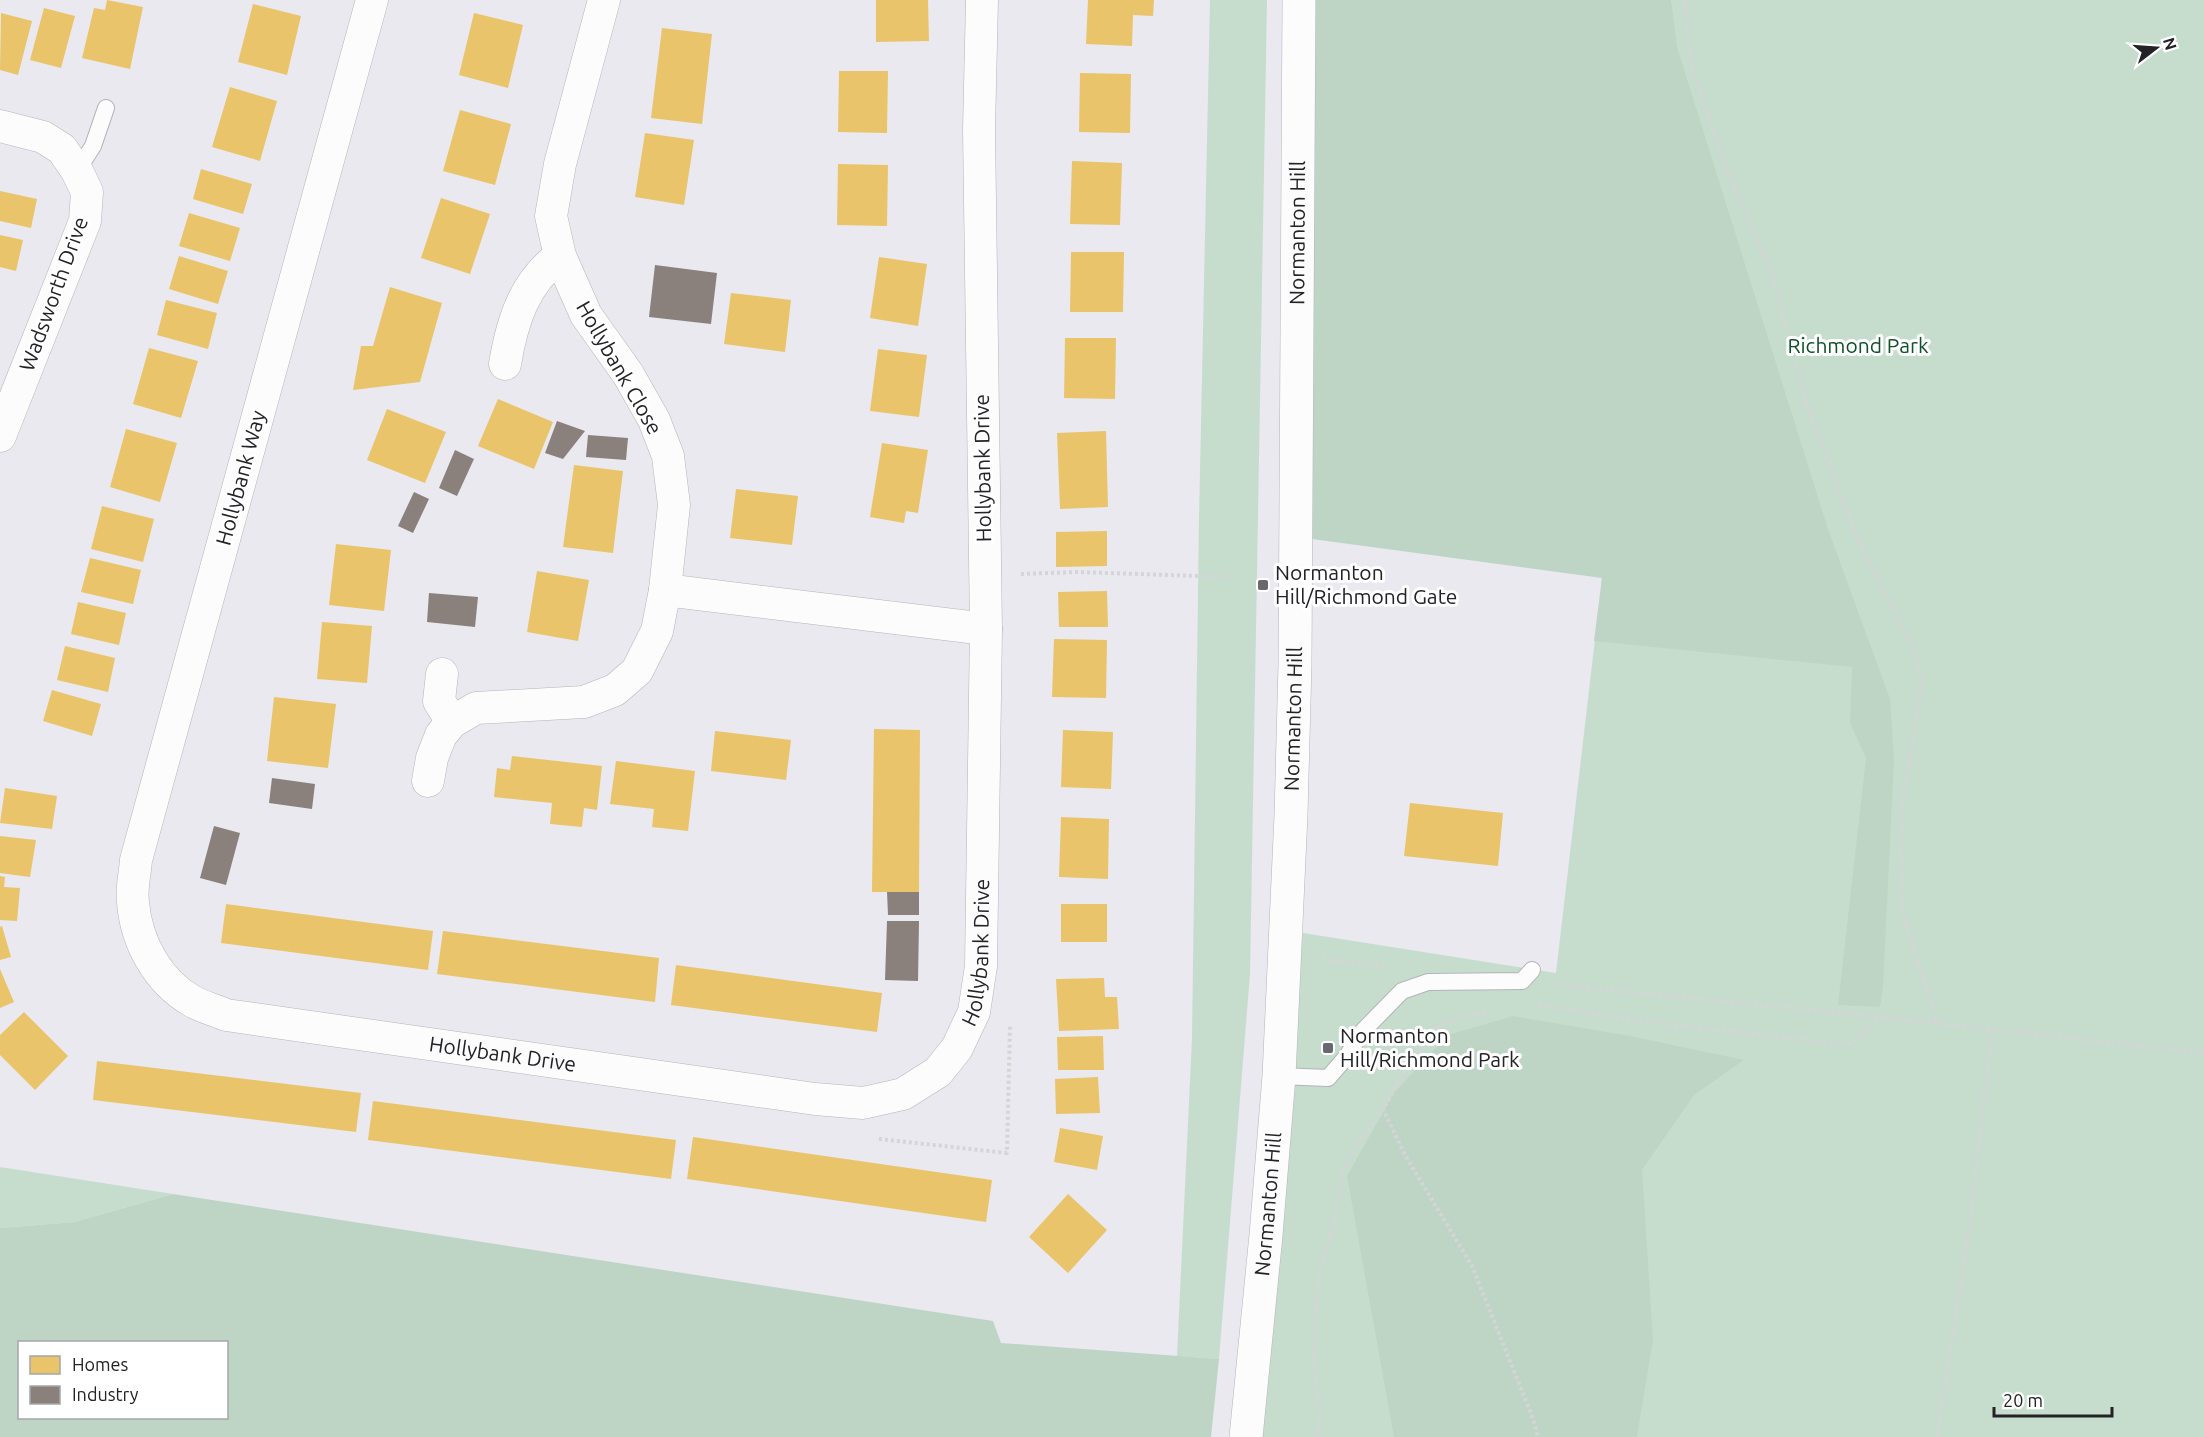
<svg xmlns="http://www.w3.org/2000/svg" width="2204" height="1437" font-family="Ubuntu,sans-serif">
  <style>
    .green { fill: #c6ddce }
    .forest { fill: #bed5c6; fill-rule: evenodd }
    .homes { fill: #e9c46a }
    .industry { fill: #8a817c }
    .lines { fill: none; stroke-linecap: round; stroke-linejoin: round }
    .lane-casing { stroke: #b4b4b9; stroke-width: 18 }
    .street-casing { stroke: #b4b4b9; stroke-width: 33 }
    .secondary-casing { stroke: #b4b4b9; stroke-width: 34 }
    .path { stroke: #d5d5d7; stroke-width: 4; stroke-dasharray: 3 3; stroke-linecap: butt }
    .lane { stroke: #fcfcfd; stroke-width: 16 }
    .street { stroke: #fcfcfd; stroke-width: 32 }
    .secondary { stroke: #fcfcfd; stroke-width: 33 }
    .poi-dot { fill: #68686d; stroke: #fff; stroke-width: 2 }
    .labels { text-anchor: middle; stroke-width: 6; stroke-linejoin: round; paint-order: stroke }
    .street-label { font-size: 21px; fill: #232327; stroke: #fff }
    .park-label { font-size: 21px; fill: #0f5129; stroke: #fff }
    .poi-label { font-size: 21px; fill: #232327; stroke: #fff; text-anchor: start }
  </style>
  <rect width="100%" height="100%" fill="#e9e9ef"/>
  <!-- green -->
  <path class="green" d="M1210,0H1267L1250,974L1219,1359L1177,1356L1192,1038L1199,519Z
    M1315,0H2204V1437H1255L1303,933L1556,973L1602,579Z
    M0,1167L173,1194L74,1222L0,1228Z"/>
  <!-- forest -->
  <path class="forest" d="M1315,0H1671L1677,47L1828,529L1890,699L1894,760L1883,987L1880,1007L1838,1005L1866,758L1850,723L1852,667L1594,641L1602,578L1312,539Z
    M1513,1016L1630,1036L1744,1060L1694,1095L1642,1170L1653,1340L1637,1437H1394L1347,1176L1393,1094L1448,1035Z
    M173,1194L993,1321L1001,1343L1219,1359L1211,1437H0V1228L74,1222ZM20,1342H226V1418H20Z"/>
  <!-- homes -->
  <path class="homes" d="M107,0L143,7L130,69L82,58L94,8L105,10Z
    M876,0H928L929,41L876,42Z
    M1088,0H1154L1153,16L1133,15L1132,46L1086,44Z
    M253,4L301,16L287,75L238,62Z
    M44,8L75,16L61,68L30,60Z
    M1,13L32,21L18,75L0,70Z
    M474,13L523,25L508,88L459,75Z
    M662,28L712,34L702,124L651,118Z
    M839,71H888L887,133L838,132Z
    M1080,73L1131,74L1130,133L1079,132Z
    M230,87L277,101L260,161L212,147Z
    M460,110L511,124L495,185L443,171Z
    M645,133L694,140L684,205L635,197Z
    M1072,161L1122,163L1120,225L1070,224Z
    M838,164L888,165L887,226L837,225Z
    M201,169L252,184L243,214L193,199Z
    M0,191L37,199L31,228L0,221Z
    M441,198L490,214L470,274L421,258Z
    M189,213L240,228L230,261L179,246Z
    M0,235L23,240L16,271L0,267Z
    M1071,252H1124L1123,312H1070Z
    M179,256L228,271L218,304L169,289Z
    M879,257L927,264L918,326L870,318Z
    M390,287L442,303L420,382L353,390L361,346H373Z
    M731,293L791,300L785,352L724,344Z
    M166,300L217,313L208,349L157,335Z
    M1065,338H1116L1115,399L1064,398Z
    M149,348L198,361L181,418L133,404Z
    M878,349L927,355L919,417L870,411Z
    M498,399L553,422L534,469L478,446Z
    M387,409L446,432L425,483L367,460Z
    M126,429L177,443L160,502L110,487Z
    M1106,431L1108,507L1060,509L1057,433Z
    M882,443L928,450L918,513L906,511L904,523L870,517Z
    M574,465L623,471L613,553L563,547Z
    M736,489L798,496L792,545L730,538Z
    M102,506L154,519L143,562L91,549Z
    M1107,531V566L1056,567V532Z
    M336,544L391,550L384,611L329,605Z
    M90,558L141,570L133,604L81,592Z
    M537,571L589,580L578,641L527,632Z
    M1107,591L1108,627H1059L1058,592Z
    M78,602L126,613L119,645L71,634Z
    M322,622L372,626L367,683L317,679Z
    M1054,639L1107,640L1106,698L1052,697Z
    M65,646L115,658L108,692L57,680Z
    M52,690L101,704L92,736L43,721Z
    M274,697L336,704L328,768L267,761Z
    M874,729L920,730L919,892H872Z
    M1063,730L1113,732L1111,789L1061,787Z
    M715,731L791,740L786,780L711,771Z
    M512,756L602,766L597,810L584,808L582,827L550,824L552,803L494,797L497,768L510,770Z
    M616,761L695,771L688,831L652,827L654,809L610,804Z
    M5,788L57,796L52,829L0,823Z
    M1410,803L1503,813L1498,866L1404,856Z
    M1061,817L1109,819L1108,879L1059,877Z
    M0,836L36,840L30,877L0,873Z
    M0,876L5,877L4,887L20,888L17,921L0,920Z
    M226,904L433,931L428,970L221,943Z
    M1061,904H1107V942H1061Z
    M2,926L11,957L0,960V927Z
    M443,931L659,958L655,1002L437,974Z
    M676,965L882,993L877,1032L671,1005Z
    M0,969L14,1002L0,1008Z
    M1104,978L1105,997H1117L1119,1029L1059,1031L1056,979Z
    M24,1012L68,1056L35,1090L0,1055V1035Z
    M1103,1036L1104,1070H1058L1057,1037Z
    M97,1061L361,1093L356,1132L93,1100Z
    M1098,1077L1100,1113L1056,1114L1055,1079Z
    M373,1101L676,1140L671,1179L368,1140Z
    M1060,1128L1103,1136L1097,1170L1054,1162Z
    M693,1137L992,1180L986,1222L687,1179Z
    M1068,1194L1107,1230L1068,1273L1029,1237Z"/>
  <!-- industry -->
  <path class="industry" d="M655,265L717,273L711,324L649,317Z
    M557,421L585,431L563,459L545,453Z
    M588,435L628,438L626,460L586,457Z
    M455,450L474,459L457,496L439,488Z
    M414,492L429,499L413,533L398,526Z
    M429,593L478,597L475,627L427,622Z
    M272,778L315,784L312,809L269,803Z
    M214,826L240,833L226,885L200,878Z
    M887,892H919V915H888Z
    M887,921H919L918,981L885,980Z"/>
  <g class="lines">
    <defs>
      <path id="lane" d="M77,171L93,146L106,108
        M1279,1076L1328,1078L1348,1055L1360,1034L1402,991L1428,982L1522,981L1532,970"/>
      <g id="street">
        <path id="s1" d="M372,0L136,860C135,874 131,889 133,902C136,941 157,981 192,1001C202,1007 215,1010 226,1015L815,1099L863,1103L903,1094L938,1072L957,1048L974,1012L981,966L986,629L979,130L982,0"/>
        <path d="M0,126L43,137L62,149L77,171L87,192L85,221L0,436"/>
        <path d="M505,364C512,322 524,282 560,256"/>
        <path d="M665,590L986,629"/>
        <path d="M442,674L439,701L452,722"/>
        <path d="M428,781L432,758L441,735L452,722L476,708L584,702L615,690L637,671L657,631L665,590L674,505L668,456L654,420L628,374L586,315L560,256L551,216L560,164L604,0"/>
      </g>
      <g id="secondary">
        <path id="s2" d="M1246,1437L1266,1235L1279,1076L1291,815L1295,664L1299,0"/>
      </g>
    </defs>
    <!-- lane casing -->
    <use href="#lane" class="lane-casing"/>
    <!-- street casing -->
    <use href="#street" class="street-casing"/>
    <!-- secondary casing -->
    <use href="#secondary" class="secondary-casing"/>
    <!-- path -->
    <path class="path" d="M1684,0L1692,68L1729,175L1773,277L1806,402L1855,533L1914,649L1922,681L1901,810L1902,911L1938,1024
      M1021,574L1078,572L1230,577
      M1322,959L1386,966
      M1557,985L1882,1017L2204,1053
      M1538,1005L1674,1025L1847,1045L1882,1017
      M1486,1013L1461,1017L1433,1028L1416,1059L1403,1075L1383,1109L1405,1155L1472,1266L1534,1421L1538,1437
      M1388,1047L1416,1059
      M879,1139L1007,1153L1010,1025
      M1317,1437L1320,1410L1314,1365L1315,1318L1321,1269L1335,1219L1343,1170L1356,1146L1383,1109
      M1937,1437L1969,1228L1992,1031"/>
    <!-- lane -->
    <use href="#lane" class="lane"/>
    <!-- street -->
    <use href="#street" class="street"/>
    <!-- secondary -->
    <use href="#secondary" class="secondary"/>
  </g>
  <!-- markers -->
  <g class="poi-dot">
    <rect x="1257" y="579" width="12" height="12" rx="3"/>
    <rect x="1322" y="1042" width="12" height="12" rx="3"/>
  </g>
  <g class="labels">
    <!-- street labels -->
    <g class="street-label">
      <text dy="7" stroke="none"><textPath href="#s2" startOffset="1206">Normanton Hill</textPath></text>
      <text transform="translate(54 294) rotate(-70)" y="7">Wadsworth Drive</text>
      <text transform="translate(619 368) rotate(60)" y="7">Hollybank Close</text>
      <text transform="translate(983 468) rotate(-91)" y="7">Hollybank Drive</text>
      <text transform="translate(241 478) rotate(-75)" y="7">Hollybank Way</text>
      <text dy="7" stroke="none"><textPath href="#s2" startOffset="720">Normanton Hill</textPath></text>
      <text dy="7" stroke="none"><textPath href="#s1" startOffset="1946">Hollybank Drive</textPath></text>
      <text dy="7" stroke="none"><textPath href="#s1" startOffset="1370">Hollybank Drive</textPath></text>
      <text dy="7" stroke="none"><textPath href="#s2" startOffset="234">Normanton Hill</textPath></text>
    </g>
    <!-- park labels -->
    <g class="park-label">
      <text x="1858" y="353">Richmond Park</text>
    </g>
    <!-- poi labels -->
    <g class="poi-label">
      <text x="1275" y="580">Normanton<tspan x="1275" dy="24">Hill/Richmond Gate</tspan></text>
      <text x="1340" y="1043">Normanton<tspan x="1340" dy="24">Hill/Richmond Park</tspan></text>
    </g>
  </g>
  <!-- legend -->
  <rect x="18" y="1341" width="210" height="78" fill="#ffffff" stroke="#a7a7a9" stroke-width="1.5"/>
  <rect x="30" y="1356" width="30" height="18" fill="#e9c46a" stroke="#a7a7a9" stroke-width="1.5"/>
  <text x="72" y="1371" font-size="18" fill="#232327">Homes</text>
  <rect x="30" y="1386" width="30" height="18" fill="#8a817c" stroke="#a7a7a9" stroke-width="1.5"/>
  <text x="72" y="1401" font-size="18" fill="#232327">Industry</text>
  <!-- north arrow -->
  <g transform="translate(2156 48) rotate(73)" stroke="#ffffff" stroke-width="4.5" paint-order="stroke">
  <path d="M0-4.5L10 22L0 15L-10 22Z" fill="#232327"/>
  <text y="-9" font-size="16" font-weight="bold" text-anchor="middle" fill="#232327">N</text>
  </g>
  <!-- scale -->
  <path d="M1994 1407v9h118v-9" fill="none" stroke="#232327" stroke-width="3"/>
  <text x="2003" y="1407" font-size="18" fill="#232327" stroke="#ffffff" stroke-width="4.5" paint-order="stroke">20 m</text>
</svg>
